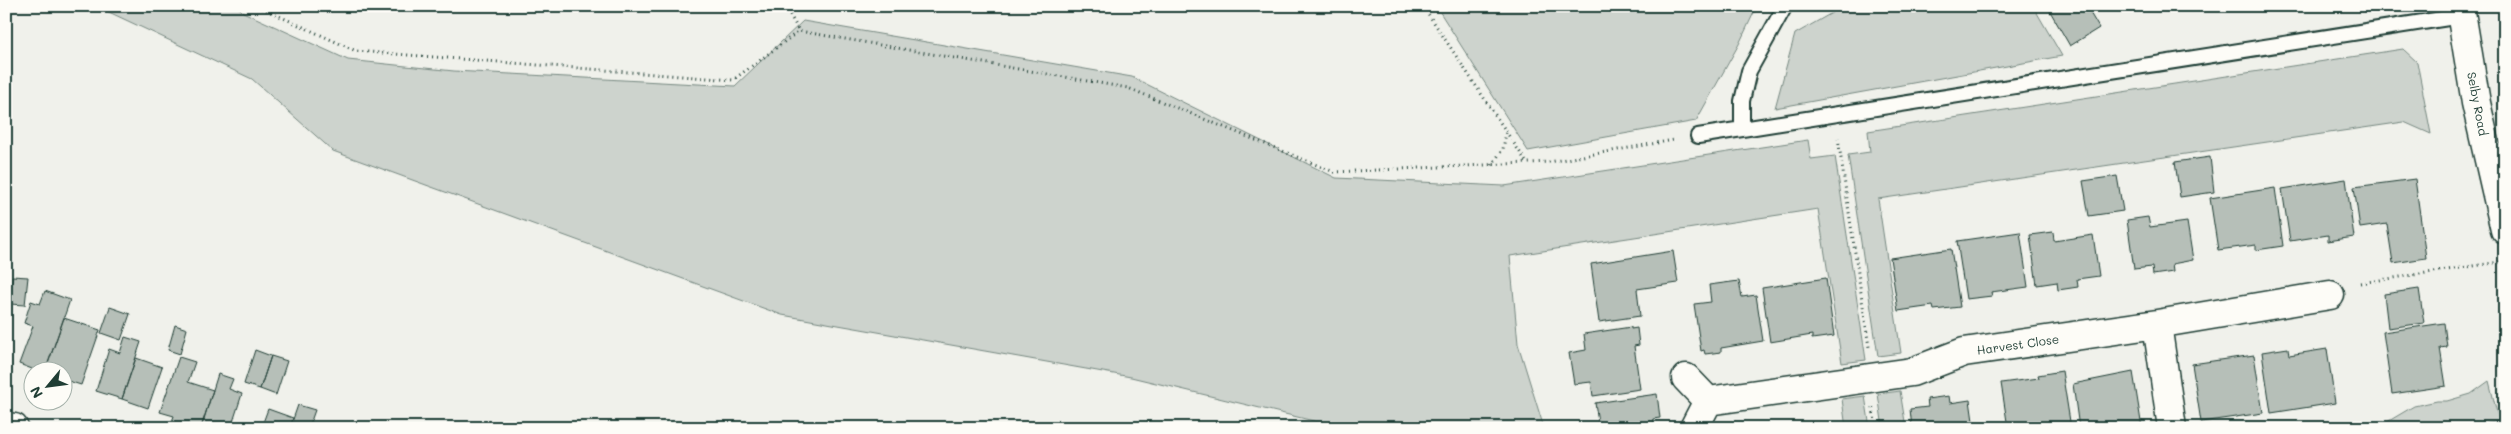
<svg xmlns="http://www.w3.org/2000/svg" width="2511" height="434" font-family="Mali,sans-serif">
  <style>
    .green { fill: #cdd3cd; stroke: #768880 }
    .building { fill: #b6bfb8; stroke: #1f3d34 }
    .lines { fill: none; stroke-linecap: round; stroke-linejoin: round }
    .service-casing { stroke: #1f3d34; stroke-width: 18 }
    .minor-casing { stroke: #1f3d34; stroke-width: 31 }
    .trunk-casing { stroke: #1f3d34; stroke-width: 31 }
    .path { stroke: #1f3d34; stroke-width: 3; stroke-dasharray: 1 4; stroke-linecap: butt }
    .service { stroke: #fdfcf7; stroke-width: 14 }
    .minor { stroke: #fdfcf7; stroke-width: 28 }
    .trunk { stroke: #fdfcf7; stroke-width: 28 }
    .labels { text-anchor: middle; stroke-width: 4.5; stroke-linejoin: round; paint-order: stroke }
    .street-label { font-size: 12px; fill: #1f3d34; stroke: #fdfcf7 }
  </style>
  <rect width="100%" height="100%" fill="#f0f1eb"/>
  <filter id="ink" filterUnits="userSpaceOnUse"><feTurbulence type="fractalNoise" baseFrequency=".02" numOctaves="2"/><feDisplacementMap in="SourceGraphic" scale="10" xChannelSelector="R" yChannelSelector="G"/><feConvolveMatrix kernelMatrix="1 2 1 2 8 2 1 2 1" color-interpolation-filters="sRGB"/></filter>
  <g filter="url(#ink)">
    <!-- green -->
    <path class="green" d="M96,6H237L243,12L348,60L454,71L735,86L803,21L1132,77L1336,178L1504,186L1808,140L1811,159L1835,156L1866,360L1842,363L1818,209L1510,256L1518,344L1544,428H1343L1131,377L782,315L333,151L252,79Z
      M1436,6H1757L1739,44L1696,121L1528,151Z
      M1844,6H2033L2062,56L1775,108L1795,34Z
      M2403,49L2417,62L2431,134L2404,122L1878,199L1901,353L1878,356L1848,155L1870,152L1868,131Z
      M2489,381L2499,421L2463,428H2377L2414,406L2437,401H2447L2471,394Z
      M1900,391L1906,428H1883L1878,394Z
      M1865,396L1870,428H1846L1842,399Z"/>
    <!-- building -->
    <path class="building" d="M2047,6H2086L2099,28L2070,46Z
      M2210,157L2214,192L2180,197L2175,162Z
      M2117,176L2123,211L2089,216L2083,181Z
      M2346,179L2354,237L2328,241V235L2290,241L2282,189Z
      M2415,179L2426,258L2393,263L2387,224L2360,228L2354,187Z
      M2275,188L2283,246L2256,250V245L2218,250L2210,198Z
      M2148,217L2150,227L2187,222L2193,260L2172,264L2173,272L2153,275L2152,267L2134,269L2127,220Z
      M2020,232L2028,287L1991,292L1992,296L1966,299L1957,241Z
      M2053,232L2054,241L2093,235L2099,276L2077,279L2078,287L2058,290L2057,282L2037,285L2030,235Z
      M1951,249L1960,307L1934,310L1933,306L1898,311L1890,258Z
      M1673,251L1678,283L1637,289L1640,316L1599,322L1591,264Z
      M12,276L28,277L25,305L10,304Z
      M1826,278L1834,336L1812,339V335L1770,342L1762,288Z
      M1739,281L1742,297L1756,295L1763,341L1721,348V352L1705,354L1704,350L1701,351L1694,304L1711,302L1709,285Z
      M2419,289L2424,323L2388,328L2384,294Z
      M45,291L70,300L45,372H40L19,364L33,326L24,323L31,301L40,304Z
      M110,307L130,314L121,340L101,333Z
      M64,318L100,330L81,385L62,379V372H45Z
      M2444,323L2447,347L2440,348L2446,386L2392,394L2383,332Z
      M175,325L187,329L180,354L168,350Z
      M1631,327V329L1637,328L1639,345L1634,346L1640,389L1593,396L1591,382L1574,384L1569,353L1586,350L1584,334Z
      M125,337L141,342L122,399L96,391L109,349L120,353Z
      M2288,348L2289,355L2327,349L2335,403L2271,413L2262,352Z
      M255,350L271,356L260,389L244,384Z
      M2254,355L2263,413L2201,422L2192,364Z
      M271,356L287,361L276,395L260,389Z
      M179,357L195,362L188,382L213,390L201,428H184L171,424L174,416L160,412Z
      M136,358L162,367L148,408L122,399Z
      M2062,371L2071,428H2008L2001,383L2039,378L2038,375Z
      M2133,372L2142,428H2079L2073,384Z
      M218,374L233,379L229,389L242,394L231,428H201Z
      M1657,394L1660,418L1653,419L1655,428H1599L1595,403Z
      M1949,396L1950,403L1970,400L1974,428H1912L1910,409L1928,407L1927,399Z
      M298,405L315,410L310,424L319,428H290Z
      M268,409L293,418L290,428H261Z"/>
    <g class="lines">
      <defs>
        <path id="service" d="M1742,129V101L1749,71L1785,6
          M1698,136L2461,16"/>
        <path id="minor" d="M2157,324L2172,428
          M1686,378L1708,401L1694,428
          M1708,401L1912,372L1964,352L2157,324L2330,295
          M6,427L14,428"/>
        <path id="trunk" d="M2460,6L2476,103L2505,230"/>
      </defs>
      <!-- service casing -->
      <use href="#service" class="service-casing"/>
      <!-- minor casing -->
      <use href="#minor" class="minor-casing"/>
      <!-- trunk casing -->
      <use href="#trunk" class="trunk-casing"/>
      <!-- path -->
      <path class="path" d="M257,6L356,51L733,80L799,31
        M785,6L799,31L1128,88L1334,172L1549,162L1674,140
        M1423,6L1527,163
        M1838,138L1869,347
        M1492,165L1503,149L1506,133
        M2360,283L2500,262
        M1873,408L1876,428"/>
      <!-- service -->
      <use href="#service" class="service"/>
      <!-- minor -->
      <use href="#minor" class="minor"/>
      <!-- trunk -->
      <use href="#trunk" class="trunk"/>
    </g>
  </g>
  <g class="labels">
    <!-- street labels -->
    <g class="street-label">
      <text transform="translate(2477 104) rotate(79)" y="4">Selby Road</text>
      <text transform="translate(2018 345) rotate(-8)" y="4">Harvest Close</text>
    </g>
  </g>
  <!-- margin -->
  <rect width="2511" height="434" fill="none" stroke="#fdfcf7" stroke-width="25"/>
  <rect x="12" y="12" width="2486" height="409" fill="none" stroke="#1f3d34" stroke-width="2" filter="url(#ink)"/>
  <!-- north arrow -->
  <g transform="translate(48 386) rotate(241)"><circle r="24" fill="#fdfcf7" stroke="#a4b0a9"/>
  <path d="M0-4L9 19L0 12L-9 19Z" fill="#1f3d34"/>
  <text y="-8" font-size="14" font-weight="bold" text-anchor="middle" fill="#1f3d34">N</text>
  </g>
</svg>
